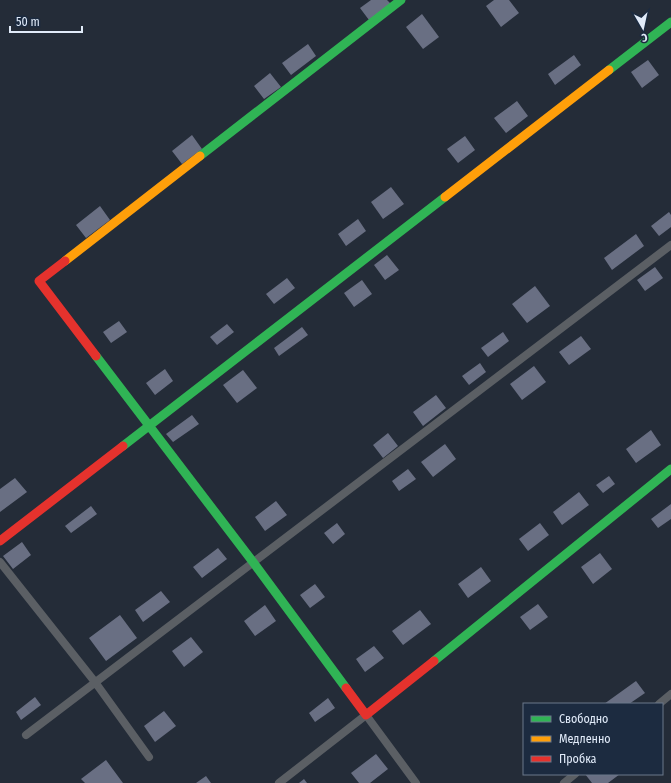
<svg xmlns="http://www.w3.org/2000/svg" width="671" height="783" font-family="'Fira Sans Condensed',sans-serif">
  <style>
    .building { fill: #696f83 }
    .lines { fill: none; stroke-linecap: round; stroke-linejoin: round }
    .street { stroke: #5b5f64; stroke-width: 8 }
    .fast { stroke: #30b455; stroke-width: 9 }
    .slow { stroke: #ff9f0a; stroke-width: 9 }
    .jam { stroke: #e5322d; stroke-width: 9 }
  </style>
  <rect width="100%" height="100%" fill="#242c38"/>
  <!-- building -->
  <path class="building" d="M371,0H387L391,4L369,20L360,8Z
    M494,0H509L519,13L501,27L486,6Z
    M422,14L439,37L423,49L406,27Z
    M308,44L316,56L291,75L282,63Z
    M574,55L581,65L555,85L548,74Z
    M648,60L659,75L642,88L631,72Z
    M270,73L281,87L264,99L254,86Z
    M517,101L528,116L506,133L494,118Z
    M192,135L202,149L182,164L172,151Z
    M465,136L475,150L458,163L447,149Z
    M391,187L404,204L383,219L371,202Z
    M100,206L110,220L86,238L76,225Z
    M669,212L671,215V227L659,236L651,226Z
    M358,219L366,231L346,246L338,234Z
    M636,234L644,246L612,270L604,258Z
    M387,255L399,270L385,280L374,265Z
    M655,267L663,278L645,291L637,280Z
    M287,278L295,288L274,304L266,294Z
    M362,280L372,294L354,307L344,293Z
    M535,286L550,306L527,323L512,304Z
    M119,321L127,332L111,343L103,332Z
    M227,324L234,332L217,345L210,337Z
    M302,327L308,335L279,356L274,348Z
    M503,332L509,341L488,357L481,348Z
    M581,336L591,349L569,365L559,352Z
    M480,363L486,372L469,385L462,376Z
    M534,366L546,382L522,400L510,384Z
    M165,369L173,381L155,395L146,383Z
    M243,370L257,388L237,403L223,385Z
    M436,395L446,408L423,426L413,412Z
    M192,415L199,424L173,442L166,434Z
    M651,430L661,445L636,463L626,449Z
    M388,433L398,446L383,458L373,445Z
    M445,444L456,459L433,477L421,462Z
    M408,469L416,479L399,491L392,481Z
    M609,476L615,484L603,493L596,485Z
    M15,478L27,492L0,512V489Z
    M579,492L589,505L562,525L553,512Z
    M276,501L287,515L265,531L255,517Z
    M671,504V519L658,528L651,519Z
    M91,506L97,514L71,533L65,526Z
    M337,523L345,534L333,544L324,533Z
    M540,523L549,535L528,551L519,539Z
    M22,542L31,555L13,569L3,556Z
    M218,548L227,559L202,578L193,567Z
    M600,553L612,569L593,584L581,567Z
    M481,567L491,581L468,598L458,584Z
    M315,584L325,597L310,608L300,595Z
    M161,591L170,602L143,622L135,610Z
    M538,604L548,617L530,630L520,617Z
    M265,605L276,621L255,636L244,621Z
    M420,610L431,624L403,645L392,631Z
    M120,615L137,638L106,661L89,638Z
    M191,637L203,652L184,667L172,651Z
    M374,646L384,658L365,672L356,659Z
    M636,681L645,693L629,704H604Z
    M35,697L41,705L21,720L16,712Z
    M328,698L335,708L315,722L309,713Z
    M164,711L176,726L155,742L144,726Z
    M376,754L388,769L370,783H359L351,773Z
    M106,760L123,783H85L81,779Z
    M585,774H620L608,783H592Z
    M206,776L211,783H196Z
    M304,779L307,783H299Z"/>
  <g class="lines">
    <!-- street -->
    <path class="street" d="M0,562L95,682L149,757
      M659,704L671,694
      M26,735L671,245
      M279,783L366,715L416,783
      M564,783L575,774"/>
    <!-- fast -->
    <path class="fast" d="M609,70L671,22
      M200,156L401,0
      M96,356L253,562L346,688
      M123,446L445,197
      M434,661L671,469"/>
    <!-- slow -->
    <path class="slow" d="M445,197L609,70
      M65,261L200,156"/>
    <!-- jam -->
    <path class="jam" d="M65,261L39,281L96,356
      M0,541L123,446
      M346,688L366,715L434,661"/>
  </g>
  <!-- legend -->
  <rect x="523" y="703" width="140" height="72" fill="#1c2b40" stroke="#6b788a"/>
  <rect x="531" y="716" width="20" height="6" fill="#30b455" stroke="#6b788a"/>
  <text x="559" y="723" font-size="12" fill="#e1ebf9">Свободно</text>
  <rect x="531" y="736" width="20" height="6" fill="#ff9f0a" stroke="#6b788a"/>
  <text x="559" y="743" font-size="12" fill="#e1ebf9">Медленно</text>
  <rect x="531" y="756" width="20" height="6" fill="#e5322d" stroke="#6b788a"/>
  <text x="559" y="763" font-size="12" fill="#e1ebf9">Пробка</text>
  <!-- north arrow -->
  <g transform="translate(643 28) rotate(171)" stroke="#1c2b40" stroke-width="3" paint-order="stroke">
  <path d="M0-3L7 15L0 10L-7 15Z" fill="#e1ebf9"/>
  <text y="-6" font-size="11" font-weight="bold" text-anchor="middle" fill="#e1ebf9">С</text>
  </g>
  <!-- scale -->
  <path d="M10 26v6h72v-6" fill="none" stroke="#e1ebf9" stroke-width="2"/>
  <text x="16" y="26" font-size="12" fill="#e1ebf9" stroke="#1c2b40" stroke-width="3" paint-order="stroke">50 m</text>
</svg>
